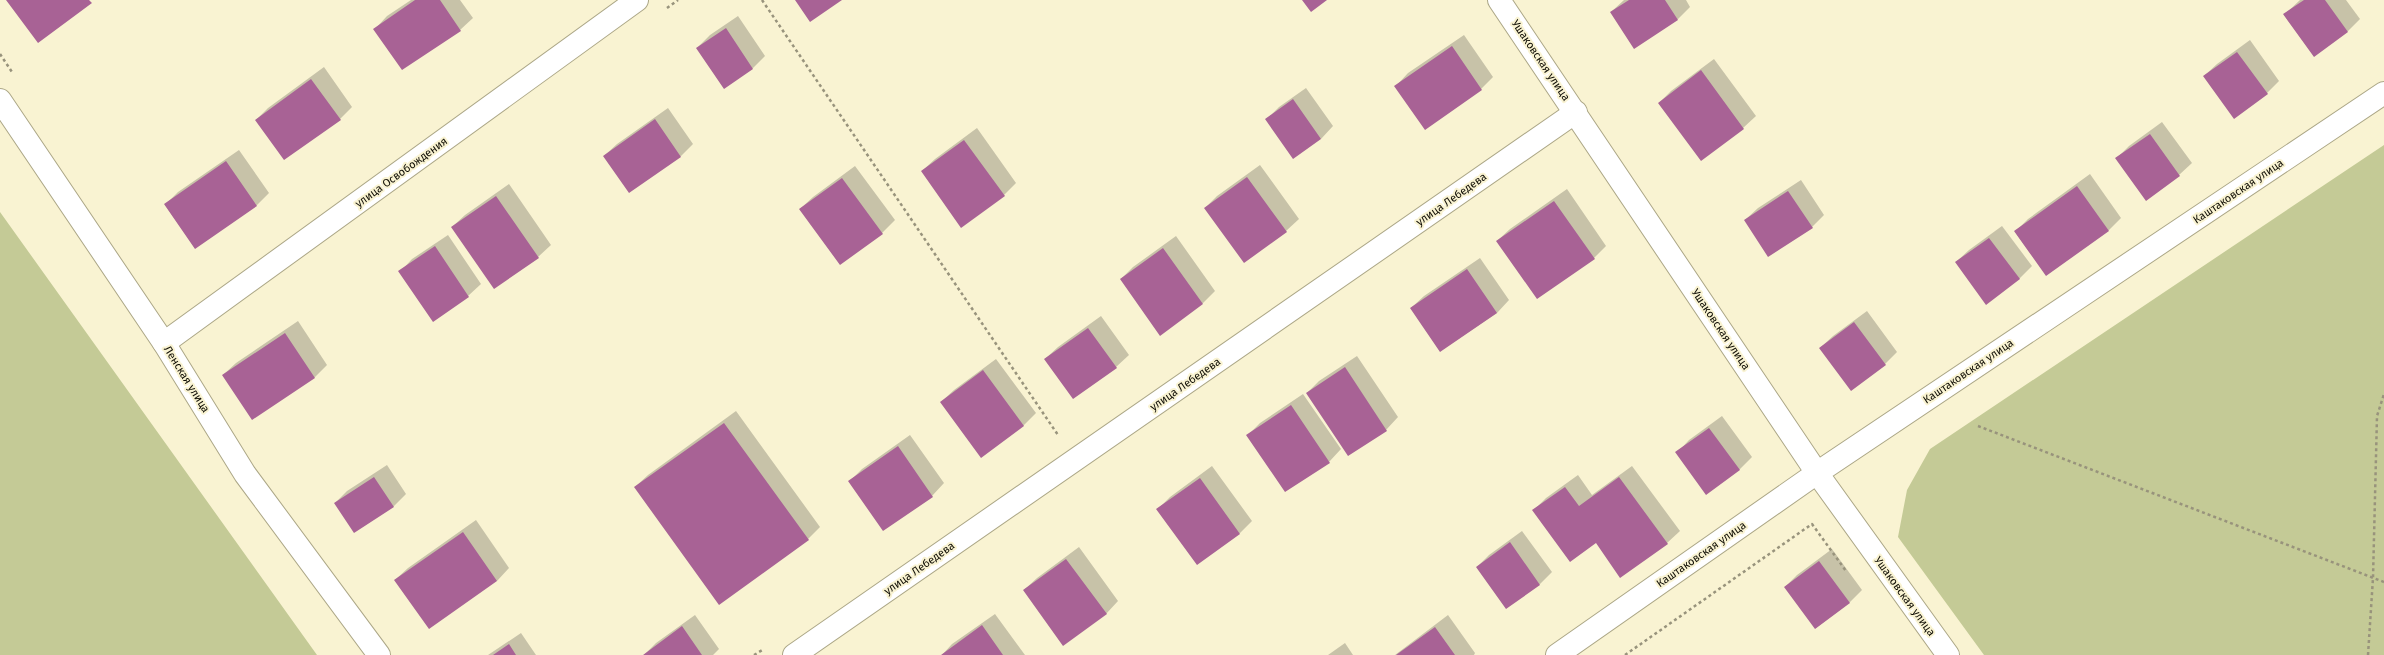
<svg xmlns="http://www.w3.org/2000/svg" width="2384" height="655" font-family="'Fira Sans',sans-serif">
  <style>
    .green { fill: #c4ca96 }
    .shadow { fill: #0003 }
    .building { fill: #a86295 }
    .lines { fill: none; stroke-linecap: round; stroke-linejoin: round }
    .street-casing { stroke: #aca787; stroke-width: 24 }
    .secondary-casing { stroke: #aca787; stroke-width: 24 }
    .path { stroke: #98937c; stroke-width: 2.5; stroke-dasharray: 3 3; stroke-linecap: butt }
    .street { stroke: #fff; stroke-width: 22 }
    .secondary { stroke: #fff; stroke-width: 22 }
    .labels { text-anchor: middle; stroke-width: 4; stroke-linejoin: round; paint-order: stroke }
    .street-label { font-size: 11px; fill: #0f0d04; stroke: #f9f3d2 }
  </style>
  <rect width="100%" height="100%" fill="#f9f3d2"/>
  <!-- green -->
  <path class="green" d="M2384,145V655H1984L1898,537L1907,490L1930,449Z
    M0,212L317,655H0Z"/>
  <!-- shadow -->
  <path class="shadow" d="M411,0H460L473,18L460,30L375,29L387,16Z
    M1624,0H1686L1690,7L1678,19L1634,48L1611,12Z
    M2300,0H2346L2360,19L2348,31L2314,56L2284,15Z
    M738,16L765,56L753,68L724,88L697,48L710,35Z
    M1464,35L1493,77L1481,89L1396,86L1408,73Z
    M2250,40L2279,81L2267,93L2204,76L2217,64Z
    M1714,59L1756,116L1743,128L1701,159L1659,103L1671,91Z
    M324,67L352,107L340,119L256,120L268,108Z
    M1306,88L1333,126L1321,139L1267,119L1279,107Z
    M668,108L693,144L681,156L629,191L604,156L617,144Z
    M2162,122L2192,163L2179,175L2146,199L2117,158L2129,146Z
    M977,128L1016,183L1004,195L922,171L935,159Z
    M239,150L269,193L257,205L195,248L165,205L178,192Z
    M1260,165L1299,219L1286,231L1205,208L1217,196Z
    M855,166L895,220L882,233L840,264L800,209L813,197Z
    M2090,174L2121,218L2109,230L2046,275L2015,232L2028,219Z
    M1801,180L1824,215L1812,227L1745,220L1758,208Z
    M509,184L551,245L538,257L452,227L465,215Z
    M1567,189L1606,246L1594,258L1497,241L1510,229Z
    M2002,226L2032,266L2019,279L1956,262L1969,250Z
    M448,235L481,284L468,296L400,272L412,259Z
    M1176,236L1215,291L1203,303L1160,334L1121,279L1133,267Z
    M1480,258L1509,300L1497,313L1440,351L1411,308L1424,296Z
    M1867,311L1897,352L1885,364L1820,348L1833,336Z
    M1101,316L1129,355L1116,367L1045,359L1058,347Z
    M298,321L327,365L315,377L252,419L223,375L236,363Z
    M1357,356L1398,417L1386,430L1307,393L1319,381Z
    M996,359L1036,413L1023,426L941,402L954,390Z
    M1303,394L1341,449L1329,462L1248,435L1260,423Z
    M736,411L820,527L808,539L635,487L648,475Z
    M1722,416L1752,457L1739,470L1677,453L1689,440Z
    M910,435L944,483L932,496L850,481L862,469Z
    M387,465L406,494L394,506L354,532L335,503L347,491Z
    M1212,466L1252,521L1240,533L1197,564L1158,509L1170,497Z
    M1632,466L1680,531L1667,543L1596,542L1534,510L1546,498L1578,475L1592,495Z
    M476,520L509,568L497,581L395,580L408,568Z
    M1522,531L1552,572L1540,584L1506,608L1477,567L1489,555Z
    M1079,547L1118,601L1106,614L1024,590L1037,578Z
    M1832,549L1862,590L1850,602L1816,628L1785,587L1797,575Z
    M995,614L1025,655H942L952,644Z
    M695,615L719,649L713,655H644L656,643Z
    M1448,615L1475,653L1474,655H1395Z
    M521,633L536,655H488Z
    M1345,643L1353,655H1328Z"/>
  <!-- building -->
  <path class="building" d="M6,0H89L92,3L38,43Z
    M415,0H440L461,31L402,70L373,29Z
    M795,0H842L810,22Z
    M1302,0H1327L1311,12Z
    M1629,0H1665L1678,20L1634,49L1610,12Z
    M2304,0H2325L2348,32L2314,57L2283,14Z
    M726,28L753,69L724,89L696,48Z
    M1452,46L1482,90L1425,130L1394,86Z
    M2237,52L2268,94L2234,119L2203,76Z
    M1701,70L1744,129L1701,161L1658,103Z
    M311,79L341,120L284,160L255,120Z
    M1293,99L1321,139L1293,159L1265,119Z
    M655,119L681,157L629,193L603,156Z
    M2150,134L2180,176L2146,201L2115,158Z
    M964,140L1005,196L961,228L921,171Z
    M226,161L257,206L195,249L164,204Z
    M1247,177L1287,232L1244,263L1204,208Z
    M842,178L883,234L840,265L799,209Z
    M2077,186L2109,231L2046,276L2014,231Z
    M1788,191L1813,228L1768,257L1744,220Z
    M496,196L539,258L494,289L451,227Z
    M1554,201L1595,259L1537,299L1496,241Z
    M1989,238L2020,279L1986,305L1955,262Z
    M435,246L469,297L433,322L398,271Z
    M1163,248L1203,304L1160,336L1120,279Z
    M1467,269L1497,313L1440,352L1410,308Z
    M1854,322L1886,365L1851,391L1819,348Z
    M1088,328L1117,368L1073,399L1044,359Z
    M285,333L315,378L252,420L222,375Z
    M1345,367L1387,431L1348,456L1306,393Z
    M983,370L1024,426L981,458L940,402Z
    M1291,405L1330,463L1285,492L1246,435Z
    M724,423L809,540L719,605L634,487Z
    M1709,428L1740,470L1706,495L1675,452Z
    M898,446L933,497L883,531L848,481Z
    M374,477L394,507L354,533L334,503Z
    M1619,477L1668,544L1620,578L1596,543L1570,562L1532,510L1565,487L1579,506Z
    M1200,478L1240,534L1197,565L1156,509Z
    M463,532L497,581L429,629L394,580Z
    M1510,542L1540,585L1506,609L1476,567Z
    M1066,559L1107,614L1063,646L1023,590Z
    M1819,561L1850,603L1815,629L1784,587Z
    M982,625L1003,655H941Z
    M682,626L702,655H643Z
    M1435,627L1455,655H1396Z
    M509,644L516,655H493Z"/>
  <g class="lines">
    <defs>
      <path id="street" d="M164,343L637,0
        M794,655L1576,112
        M1557,655L1817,473"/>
      <path id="secondary" d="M1499,0L1817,473L1948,655
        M0,100L164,343L245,474L379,655
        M1817,473L2384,93"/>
    </defs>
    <!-- street casing -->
    <use href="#street" class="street-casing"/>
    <!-- secondary casing -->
    <use href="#secondary" class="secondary-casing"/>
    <!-- path -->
    <path class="path" d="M762,0L1058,435
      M667,8L678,0
      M0,54L12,72
      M1978,426L2384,582
      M754,655L764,649
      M1625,655L1812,524L1846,571
      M2368,655L2373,578L2377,416L2384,394"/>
    <!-- street -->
    <use href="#street" class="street"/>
    <!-- secondary -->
    <use href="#secondary" class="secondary"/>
  </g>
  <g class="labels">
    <!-- street labels -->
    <g class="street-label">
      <text transform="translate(1541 60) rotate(56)" y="4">Ушаковская улица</text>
      <text transform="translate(401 172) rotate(-36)" y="4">улица Освобождения</text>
      <text transform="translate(2238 191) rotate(-34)" y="4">Каштаковская улица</text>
      <text transform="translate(1451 199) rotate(-35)" y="4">улица Лебедева</text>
      <text transform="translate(1721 329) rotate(56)" y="4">Ушаковская улица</text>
      <text transform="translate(1968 371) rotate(-34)" y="4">Каштаковская улица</text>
      <text transform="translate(187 379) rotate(58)" y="4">Ленская улица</text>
      <text transform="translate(1185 384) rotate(-35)" y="4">улица Лебедева</text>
      <text transform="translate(1701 554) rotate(-35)" y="4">Каштаковская улица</text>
      <text transform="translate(919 568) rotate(-35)" y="4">улица Лебедева</text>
      <text transform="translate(1905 596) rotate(54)" y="4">Ушаковская улица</text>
    </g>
  </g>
</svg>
